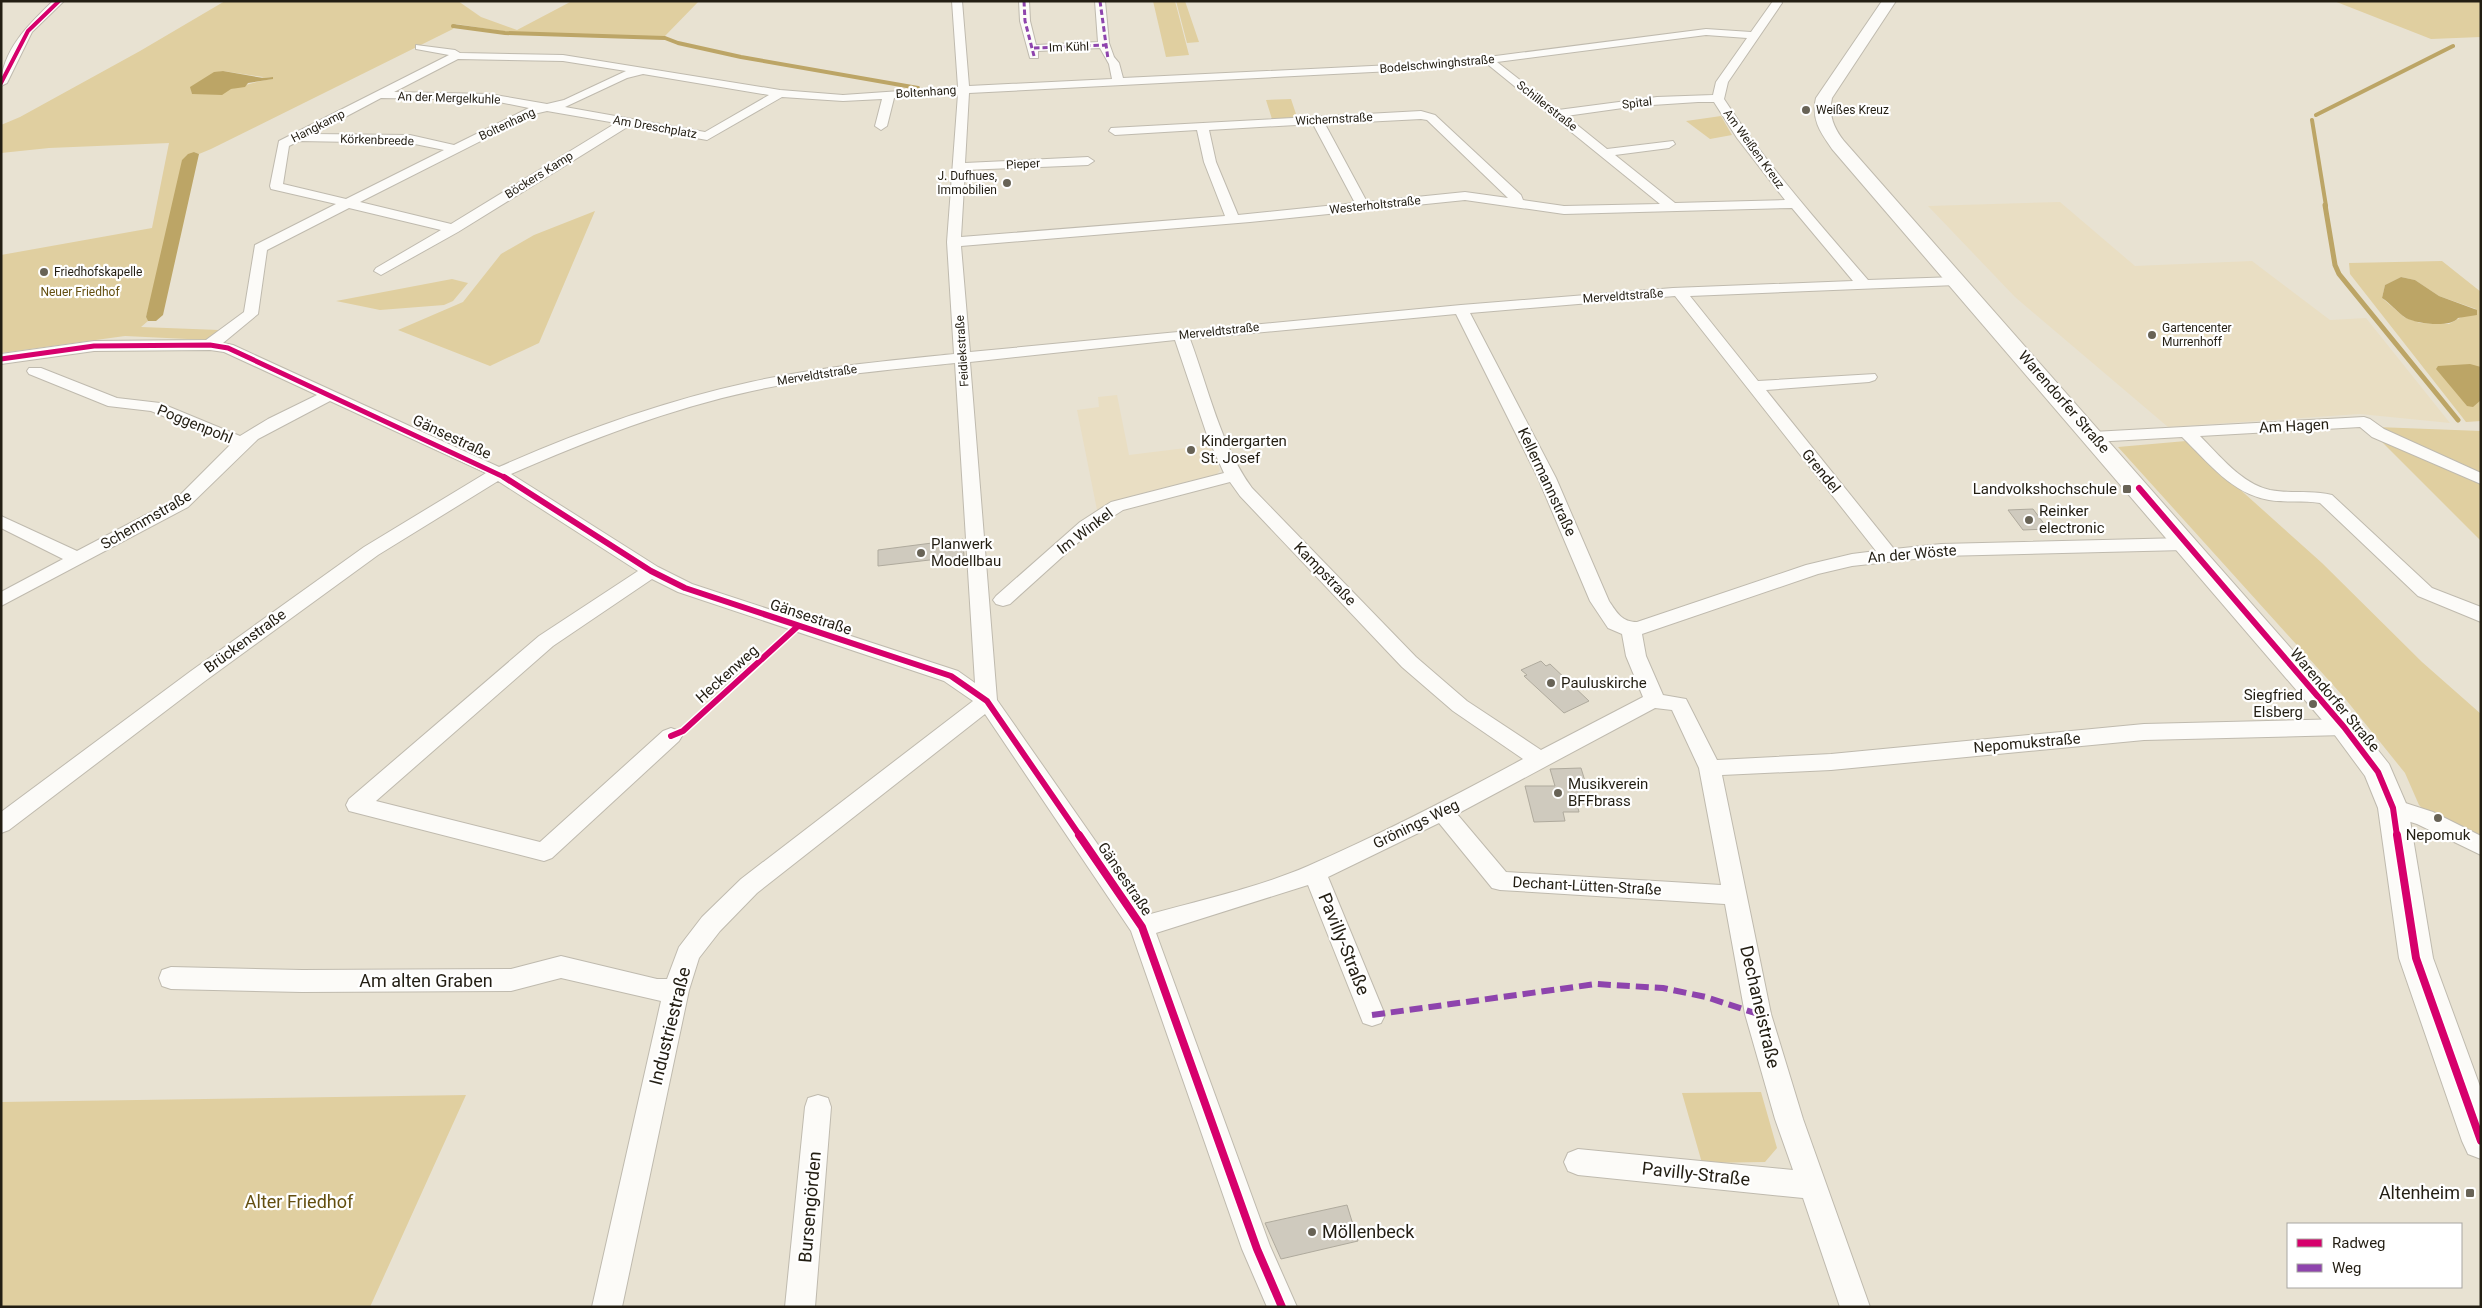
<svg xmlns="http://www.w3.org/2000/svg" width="2482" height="1308" font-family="Roboto,sans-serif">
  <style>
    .built { fill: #e9dec3 }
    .green { fill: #e0cfa0; fill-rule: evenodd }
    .water { fill: #bca566 }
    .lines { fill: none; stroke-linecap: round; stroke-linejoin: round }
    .stream-far1 { stroke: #bca566; stroke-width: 4 }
    .stream { stroke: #bca566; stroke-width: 5 }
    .building { fill: #cfcabe; stroke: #afaa9d }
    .minor-casing { stroke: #bfbaae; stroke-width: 2 }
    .secondary-casing { stroke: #bfbaae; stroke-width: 2 }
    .minor { fill: #fcfbf8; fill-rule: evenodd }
    .secondary { fill: #fcfbf8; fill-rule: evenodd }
    .quiet-far1 { stroke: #8e44ad; stroke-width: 3; stroke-dasharray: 5.5 3; stroke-linecap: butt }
    .quiet { stroke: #8e44ad; stroke-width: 6; stroke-dasharray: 13 6; stroke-linecap: butt }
    .cycleway-far3-casing { stroke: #fff; stroke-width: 5.5 }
    .cycleway-far2-casing { stroke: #fff; stroke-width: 8 }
    .cycleway-far1-casing { stroke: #fff; stroke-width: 9 }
    .cycleway-casing { stroke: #fff; stroke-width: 11 }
    .cycleway-far3 { stroke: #d6006c; stroke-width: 4 }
    .cycleway-far2 { stroke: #d6006c; stroke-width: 5 }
    .cycleway-far1 { stroke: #d6006c; stroke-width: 6 }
    .cycleway { stroke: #d6006c; stroke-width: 8 }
    .poi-dot { fill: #686356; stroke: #fff; stroke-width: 2 }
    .labels { text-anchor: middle; stroke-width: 4.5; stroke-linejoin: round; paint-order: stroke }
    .far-street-label { font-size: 12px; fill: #231e13; stroke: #fff }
    .far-poi-label { font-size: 12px; fill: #231e13; stroke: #fff; text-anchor: start }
    .far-park-label { font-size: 12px; fill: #644f10; stroke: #fff }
    .street-label { font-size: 15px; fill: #231e13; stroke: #fff }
    .poi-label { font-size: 15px; fill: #231e13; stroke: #fff; text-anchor: start }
    .near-street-label { font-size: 18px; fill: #231e13; stroke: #fff }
    .near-poi-label { font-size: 18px; fill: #231e13; stroke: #fff; text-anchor: end }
    .near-park-label { font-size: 18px; fill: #644f10; stroke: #fff }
  </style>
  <rect width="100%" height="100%" fill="#e8e2d2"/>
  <!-- built -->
  <path class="built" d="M2060,202L2135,266L2252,261L2330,320L2366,318L2450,423L2360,414L2168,427L2015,297L1928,206Z
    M1117,395L1129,455L1210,445L1220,470L1217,474L1131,496L1097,510L1077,410L1099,407L1098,397Z"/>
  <!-- green -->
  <path class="green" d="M225,1H458L481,17L517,30L572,1H699L664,37L509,32L456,24L453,29L211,149L199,154L194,152L146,317L148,321L141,327L219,330L208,340L125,336L1,353V255L152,228L169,143L49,148L1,153V125L20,117L140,51ZM223,71L263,77L262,78L272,77V79C245,83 220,95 192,94L191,87L214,73Z
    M1153,1H1175L1189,55L1166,57Z
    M1176,1H1185L1199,42L1187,43Z
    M2334,1H2481V37L2431,39Z
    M1291,99L1297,117L1272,119L1266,100Z
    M1721,116L1732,135L1710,139L1686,121Z
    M595,211L539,343L490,366L398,330L463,302L501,254L534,235Z
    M2442,261L2481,292V421L2466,422L2350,274L2349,263ZM2401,277L2415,280L2439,296L2476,309L2449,324L2420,323L2404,317L2382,298L2385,285Z
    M452,279L468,283L453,301L444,305L380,310L336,301Z
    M2377,427L2481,431V474Z
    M2376,436L2481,483V541Z
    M2186,441L2322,563L2422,662L2481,714V840L2428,814L2419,805L2405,773L2343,696L2118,447Z
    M1761,1092L1777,1148L1765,1162L1702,1163L1682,1093Z
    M466,1095L370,1307H1V1102Z"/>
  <!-- water -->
  <path class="water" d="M223,71L263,78L273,77V79L248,83L245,87L231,89L222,95L192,94L190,87L214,72Z
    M194,152L199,154L163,315L156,321H148L146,317L182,160L188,154Z
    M2401,277L2415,280L2439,296L2477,310V315L2458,318C2451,328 2417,324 2406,318C2398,313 2390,303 2382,298L2385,285Z
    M2470,364L2481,367V400L2473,407L2467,406L2436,369L2438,366Z"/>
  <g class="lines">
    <!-- stream-far1 -->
    <path class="stream-far1" d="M453,26L505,33L665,38L678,43L741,57L918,88
      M2316,115L2453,46
      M2312,120L2326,206"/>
    <!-- stream -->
    <path class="stream" d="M2325,205L2335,265L2339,274L2458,420"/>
  </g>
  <!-- building -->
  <path class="building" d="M2033,509L2048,529L2023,530L2008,510Z
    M963,539L964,556L878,566V550Z
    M1541,661L1546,666L1550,664L1589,701L1564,713L1524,676L1527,675L1521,670Z
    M1581,768L1592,804H1577L1579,812H1563L1565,821L1534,822L1525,786H1555L1550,769Z
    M1347,1205L1358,1241L1281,1259L1265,1223Z"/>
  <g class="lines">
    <defs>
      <path id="minor" d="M53,1H64L32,32L7,83L1,86C1,51 29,24 53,1Z
        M952,1H962L969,86L1112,79L1109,64L1100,48L1038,51V58H1030L1020,21L1019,1H1029L1030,21L1036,45L1098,42L1095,1H1105L1109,43L1114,57L1119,63L1123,78L1392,65L1488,57L1706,29L1751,32L1773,1H1781L1782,3L1728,82L1724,99C1766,164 1817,221 1868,280L1956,277L1963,281L1956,285L1690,296L1758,381L1875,374L1877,377L1875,380L1869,382L1766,390L1894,549L1941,544L2184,538L2190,540L2193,544L2190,548L2184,550L1941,556L1852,566L1818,574L1642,634L1646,656L1663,695L1686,699L1717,760L1831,754L2144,724L2344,719L2351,722L2355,727L2351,732L2344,735L2144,740L1831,770L1722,775L1771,1014L1803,1119L1870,1307H1840L1803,1198L1578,1175L1568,1171L1564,1162L1568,1153L1578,1149L1793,1170L1775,1119L1745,1014L1725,904L1500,890L1492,888L1439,823L1328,877L1385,1015L1381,1023L1372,1026L1363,1023L1308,885L1156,933L1270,1246L1297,1307H1267L1242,1249L1131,931L985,714L757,893L720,931L699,958L689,990L622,1307H592L661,1001L561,978L511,991L302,992L171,989L162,986L159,978L162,970L171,967L302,970L511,969L561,956L657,979H667L679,947L702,917L741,879L973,701L944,681L678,592L652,579L553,646L376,801L540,842L663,731L671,728L679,731L682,736L679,741L552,858L544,861L349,811L346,805L349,799L539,636L638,571L498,481L378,555L205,681L9,830L1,833V812L191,671L364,547L486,473L330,401L258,439L188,507L1,606V592L63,559L1,528V516L77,551L176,499L231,444L151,411L108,406L29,374L27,371L29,368H41L117,398L160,403L240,436L268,419L317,395L224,352L210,350L94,351L1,364V354L94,341L206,340L244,312L255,245L336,204L271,189L270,186L279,141L449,55L416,49V45L455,50L460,53L563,55L780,90L843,95L958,87ZM1706,35L1747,38L1716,82L1713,95L1657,97L1558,110L1497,62ZM458,59L563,61L626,71L564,100L547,104L489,94L394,92ZM1486,63L1660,204L1564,206L1523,200L1521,195L1435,115L1421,111L1111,128L1109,131L1115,135L1197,130L1204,162L1225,216L961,237L965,170L1088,165L1094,161L1088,157L965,163L969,93L1392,71ZM643,74L769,95L705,132L565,107L627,78ZM958,94L947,242L954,354C886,361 818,367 751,382C664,401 580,431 499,467L233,345L223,343L258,314L267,250L349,208L441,230L376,268L374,271L381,275L458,232L629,126L707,140L782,97L843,101L882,99L875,126L881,130L887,126L894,98ZM381,98L489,100L529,108L454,145L410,135L313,134ZM1698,102H1714L1737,138L1785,200L1675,203L1615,155L1669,148L1675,144L1673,141L1607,149L1566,116L1637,106ZM547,111L616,123L451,224L360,202L534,114ZM1421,119L1427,120L1508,198L1465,192L1367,202L1325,124ZM1313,124L1355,203L1238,215L1216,162L1209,130ZM299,141L410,143L444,150L346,199L283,184L289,146ZM1465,200L1564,214L1792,208L1853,281L1673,288L1461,305L970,352L961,246L1250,222ZM1675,296L1876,551L1852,554L1806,565L1637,622C1622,622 1617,613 1609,601L1556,478L1470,313ZM1456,314L1538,478L1590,601L1608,628L1622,634L1626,656L1643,697L1541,750L1467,701L1416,657L1252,488C1220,444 1209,390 1190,339ZM1175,340L1208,438L1224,473L1111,502L1080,522L996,596L993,600L996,604L1003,606L1010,604L1092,530L1123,510L1230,482L1240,496L1402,667L1453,711L1523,759C1453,797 1381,834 1308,866C1257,888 1201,900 1147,915L997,700L970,362ZM955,363L975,683L958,671L692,584L658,567L511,474C589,440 669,409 752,391C819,376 887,370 955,363ZM1655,708L1672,710L1699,768L1721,885L1506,872L1457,814Z
        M2364,417L2370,419L2384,429L2481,473V484L2372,437L2360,427L2200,436C2219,455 2242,484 2270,490C2291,494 2311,490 2332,495L2432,588L2481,607V622L2418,596L2320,503C2303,500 2286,503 2269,500C2232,494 2208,462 2182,437L2093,442L2087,441L2085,437L2087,433L2093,432Z
        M2393,799L2433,812L2481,836V855L2417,824L2385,814L2382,808L2385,802Z
        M818,1095L828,1098L831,1107L815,1307H785L805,1107L808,1098Z"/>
      <path id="secondary" d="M1882,1H1896L1832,98C1828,115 1834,128 1844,141L2354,720L2389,764L2408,808L2433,958L2481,1089V1159L2468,1154L2462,1141L2399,958L2378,808L2365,776L2334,734L1832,149C1820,132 1811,119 1816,98Z"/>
    </defs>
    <!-- minor casing -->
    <use href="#minor" class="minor-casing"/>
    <!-- secondary casing -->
    <use href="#secondary" class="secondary-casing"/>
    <!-- minor -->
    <use href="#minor" class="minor"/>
    <!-- secondary -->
    <use href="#secondary" class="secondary"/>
    <!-- quiet-far1 -->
    <path class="quiet-far1" d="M1024,1L1025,21L1034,56
      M1100,1L1108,59
      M1034,48L1105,45"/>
    <!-- quiet -->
    <path class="quiet" d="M1372,1015L1596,984L1663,988L1706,997L1758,1014"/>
    <defs>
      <path id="cycleway-far3" d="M1,83L28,31L59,1"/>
      <path id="cycleway-far2" d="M1,359L94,346L210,345L228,348L506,478"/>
      <path id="cycleway-far1" d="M504,477L651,571L685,588L951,676L987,701L1080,836
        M2139,488L2344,727L2378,772L2393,808L2397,836
        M671,736L683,731L798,626"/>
      <path id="cycleway" d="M1079,835L1142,927L1257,1249L1282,1307
        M2397,835L2416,958L2481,1141"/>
    </defs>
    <!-- cycleway-far3 casing -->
    <use href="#cycleway-far3" class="cycleway-far3-casing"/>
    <!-- cycleway-far2 casing -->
    <use href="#cycleway-far2" class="cycleway-far2-casing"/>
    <!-- cycleway-far1 casing -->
    <use href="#cycleway-far1" class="cycleway-far1-casing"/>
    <!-- cycleway casing -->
    <use href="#cycleway" class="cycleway-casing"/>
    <!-- cycleway-far3 -->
    <use href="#cycleway-far3" class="cycleway-far3"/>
    <!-- cycleway-far2 -->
    <use href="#cycleway-far2" class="cycleway-far2"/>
    <!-- cycleway-far1 -->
    <use href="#cycleway-far1" class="cycleway-far1"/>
    <!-- cycleway -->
    <use href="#cycleway" class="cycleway"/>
  </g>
  <!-- markers -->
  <g class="poi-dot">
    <circle cx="1806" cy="110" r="5"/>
    <circle cx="1007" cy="183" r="5"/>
    <circle cx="44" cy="272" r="5"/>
    <circle cx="2152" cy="335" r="5"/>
    <circle cx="1191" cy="450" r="5"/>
    <rect x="2122" y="484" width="10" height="10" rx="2.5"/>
    <circle cx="2029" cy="520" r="5"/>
    <circle cx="921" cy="553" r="5"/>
    <circle cx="1551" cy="683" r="5"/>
    <circle cx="2313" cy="704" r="5"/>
    <circle cx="1558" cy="793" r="5"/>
    <circle cx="2438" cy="818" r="5"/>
    <rect x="2465" y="1188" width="10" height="10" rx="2.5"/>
    <circle cx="1312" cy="1232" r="5"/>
  </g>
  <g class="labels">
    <!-- far-street labels -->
    <g class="far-street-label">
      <text transform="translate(1069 47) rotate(-2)" y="4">Im Kühl</text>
      <text transform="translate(1437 64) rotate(-5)" y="4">Bodelschwinghstraße</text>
      <text transform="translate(926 92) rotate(-4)" y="4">Boltenhang</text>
      <text transform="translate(449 98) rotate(2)" y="4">An der Mergelkuhle</text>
      <text transform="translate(1637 103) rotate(-7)" y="4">Spital</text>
      <text transform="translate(1547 106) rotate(38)" y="4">Schillerstraße</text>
      <text transform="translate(1334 119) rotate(-3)" y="4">Wichernstraße</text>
      <text transform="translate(507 124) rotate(-25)" y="4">Boltenhang</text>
      <text transform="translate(318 126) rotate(-27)" y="4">Hangkamp</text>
      <text transform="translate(655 127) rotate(10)" y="4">Am Dreschplatz</text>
      <text transform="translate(377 140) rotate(2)" y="4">Körkenbreede</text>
      <text transform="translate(1754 149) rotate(54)" y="4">Am Weißen Kreuz</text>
      <text transform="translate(1023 164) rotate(-3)" y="4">Pieper</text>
      <text transform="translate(539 175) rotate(-32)" y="4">Böckers Kamp</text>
      <text transform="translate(1375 205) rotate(-6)" y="4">Westerholtstraße</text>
      <text transform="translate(1623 296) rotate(-4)" y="4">Merveldtstraße</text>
      <text transform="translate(1219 331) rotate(-6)" y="4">Merveldtstraße</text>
      <text transform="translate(962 351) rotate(-94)" y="4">Feidiekstraße</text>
      <text transform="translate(817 375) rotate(-9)" y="4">Merveldtstraße</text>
    </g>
    <!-- far-poi labels -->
    <g class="far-poi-label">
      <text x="1816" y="114">Weißes Kreuz</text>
      <text x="997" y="180" text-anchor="end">J. Dufhues,<tspan x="997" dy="14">Immobilien</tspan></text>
      <text x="54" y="276">Friedhofskapelle</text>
      <text x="2162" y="332">Gartencenter<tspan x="2162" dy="14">Murrenhoff</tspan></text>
    </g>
    <!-- far-park labels -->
    <g class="far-park-label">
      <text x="80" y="296">Neuer Friedhof</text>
    </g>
    <!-- street labels -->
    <g class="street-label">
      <text transform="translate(2064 402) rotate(49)" y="5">Warendorfer Straße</text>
      <text transform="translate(195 424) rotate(22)" y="5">Poggenpohl</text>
      <text transform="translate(2294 426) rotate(-3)" y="5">Am Hagen</text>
      <text transform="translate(452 437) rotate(25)" y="5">Gänsestraße</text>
      <text transform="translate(1821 471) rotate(51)" y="5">Grendel</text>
      <text transform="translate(1547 482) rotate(65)" y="5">Kellermannstraße</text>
      <text transform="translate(146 520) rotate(-30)" y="5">Schemmstraße</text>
      <text transform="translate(1085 531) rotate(-37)" y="5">Im Winkel</text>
      <text transform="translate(1912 554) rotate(-5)" y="5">An der Wöste</text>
      <text transform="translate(1325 574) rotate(46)" y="5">Kampstraße</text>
      <text transform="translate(811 617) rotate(18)" y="5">Gänsestraße</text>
      <text transform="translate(245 641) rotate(-36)" y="5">Brückenstraße</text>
      <text transform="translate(727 674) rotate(-42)" y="5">Heckenweg</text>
      <text transform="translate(2335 700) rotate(50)" y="5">Warendorfer Straße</text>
      <text transform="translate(2027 743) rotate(-5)" y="5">Nepomukstraße</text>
      <text transform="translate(1416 824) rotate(-26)" y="5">Grönings Weg</text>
      <text transform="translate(1125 879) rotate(56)" y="5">Gänsestraße</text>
      <text transform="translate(1587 886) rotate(3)" y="5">Dechant-Lütten-Straße</text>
    </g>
    <!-- poi labels -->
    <g class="poi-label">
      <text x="1201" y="446">Kindergarten<tspan x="1201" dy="17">St. Josef</tspan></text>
      <text x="2117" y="494" text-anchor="end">Landvolkshochschule</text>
      <text x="2039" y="516">Reinker<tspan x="2039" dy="17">electronic</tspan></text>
      <text x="931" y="549">Planwerk<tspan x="931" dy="17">Modellbau</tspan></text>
      <text x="1561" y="688">Pauluskirche</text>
      <text x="2303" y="700" text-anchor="end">Siegfried<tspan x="2303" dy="17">Elsberg</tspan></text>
      <text x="1568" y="789">Musikverein<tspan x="1568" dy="17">BFFbrass</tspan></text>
      <text x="2438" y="840" text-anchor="middle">Nepomuk</text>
    </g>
    <!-- near-street labels -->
    <g class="near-street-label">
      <text transform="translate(1344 944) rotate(68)" y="6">Pavilly-Straße</text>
      <text x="426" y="987">Am alten Graben</text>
      <text transform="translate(1760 1007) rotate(77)" y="6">Dechaneistraße</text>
      <text transform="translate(670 1026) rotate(-76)" y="6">Industriestraße</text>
      <text transform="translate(1696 1174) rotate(6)" y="6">Pavilly-Straße</text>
      <text transform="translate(810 1207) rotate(-85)" y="6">Bursengörden</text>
    </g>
    <!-- near-poi labels -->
    <g class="near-poi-label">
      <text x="2460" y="1199">Altenheim</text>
      <text x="1322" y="1238" text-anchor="start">Möllenbeck</text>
    </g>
    <!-- near-park labels -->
    <g class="near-park-label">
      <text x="299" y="1208">Alter Friedhof</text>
    </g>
  </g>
  <!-- border -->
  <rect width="2482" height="1308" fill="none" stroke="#231e13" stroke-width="5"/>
  <!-- legend -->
  <rect x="2287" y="1223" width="175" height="65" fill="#ffffff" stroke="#a7a5a1"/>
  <rect x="2297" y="1239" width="25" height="8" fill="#d6006c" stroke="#a7a5a1"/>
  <text x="2332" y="1248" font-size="15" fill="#231e13">Radweg</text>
  <rect x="2297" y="1264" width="25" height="8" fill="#8e44ad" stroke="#a7a5a1"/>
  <text x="2332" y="1273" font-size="15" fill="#231e13">Weg</text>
</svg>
